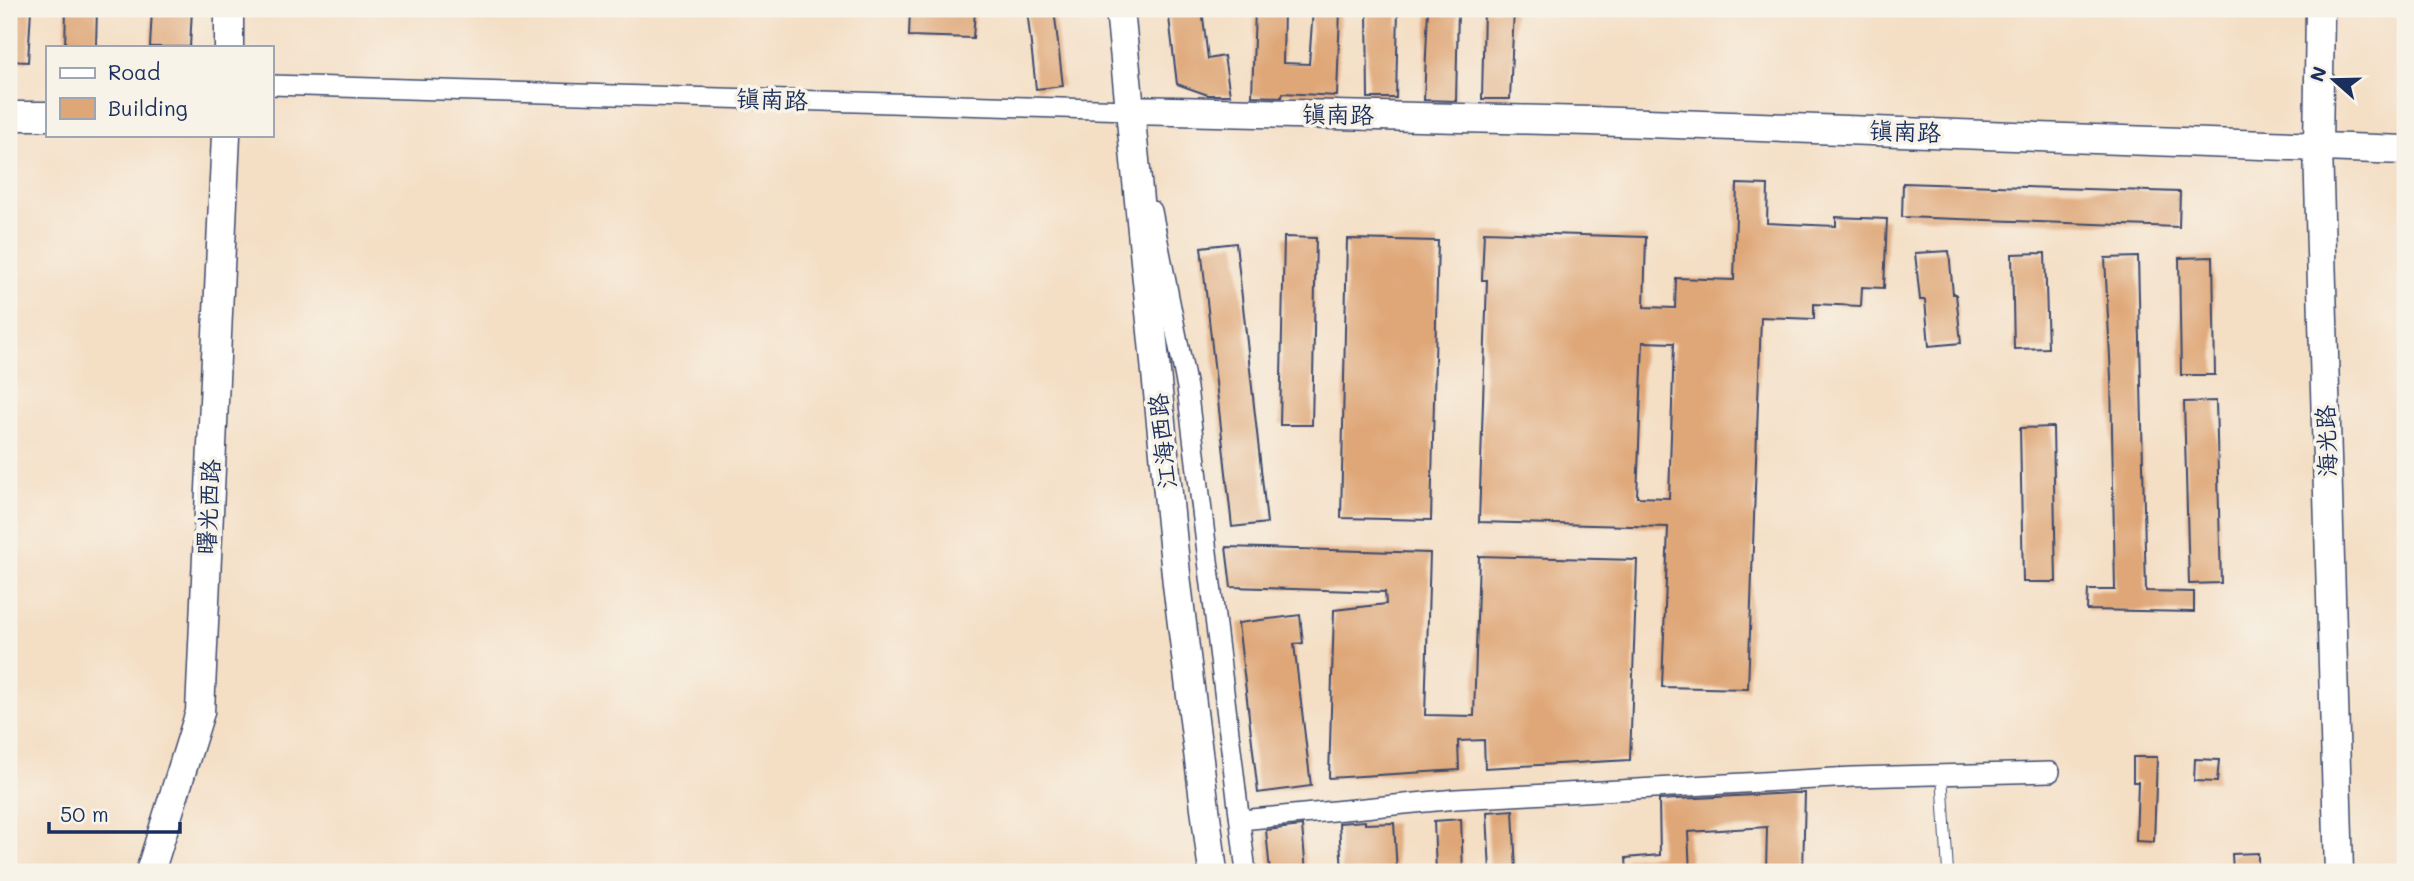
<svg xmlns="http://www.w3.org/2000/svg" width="2414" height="881" font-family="Mali,'LXGW WenKai TC',sans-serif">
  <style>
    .building { fill: #dfa778; fill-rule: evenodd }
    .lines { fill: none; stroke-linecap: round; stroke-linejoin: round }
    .lane-casing { stroke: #3c496d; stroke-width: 12 }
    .street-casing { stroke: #3c496d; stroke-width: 22 }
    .secondary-casing { stroke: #3c496d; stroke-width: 31 }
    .lane { stroke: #fff; stroke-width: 10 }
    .street { stroke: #fff; stroke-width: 19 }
    .secondary { stroke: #fff; stroke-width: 28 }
    .labels { text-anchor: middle; stroke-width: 7; stroke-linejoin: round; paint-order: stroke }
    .street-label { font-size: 24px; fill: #1b2f5e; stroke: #f7f3e8 }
  </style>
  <rect width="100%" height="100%" fill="#f7f3e8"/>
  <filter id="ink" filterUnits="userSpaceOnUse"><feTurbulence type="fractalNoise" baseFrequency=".0143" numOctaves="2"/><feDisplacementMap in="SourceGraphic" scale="14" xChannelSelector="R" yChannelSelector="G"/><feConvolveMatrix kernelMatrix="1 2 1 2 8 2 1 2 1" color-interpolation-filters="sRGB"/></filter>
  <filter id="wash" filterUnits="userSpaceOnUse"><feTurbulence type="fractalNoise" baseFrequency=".00686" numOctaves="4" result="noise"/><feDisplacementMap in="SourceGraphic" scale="28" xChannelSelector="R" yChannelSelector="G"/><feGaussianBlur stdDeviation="1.57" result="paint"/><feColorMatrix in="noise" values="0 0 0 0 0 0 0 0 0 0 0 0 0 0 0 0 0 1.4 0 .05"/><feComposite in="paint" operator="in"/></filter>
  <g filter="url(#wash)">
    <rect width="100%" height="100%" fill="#f4dec4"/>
    <g id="blocks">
      <!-- building -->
      <path class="building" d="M9,9H31L28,62L9,61Z
        M66,9H97L96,47H65Z
        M152,9H192L190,47H150Z
        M910,9L975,11L973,38L909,36Z
        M1027,9H1054L1063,86L1036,89Z
        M1168,9H1202L1208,59L1224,56L1230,95H1208L1177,84Z
        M1255,9H1284L1283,63L1309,64L1313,9H1340L1337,96L1283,93L1282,97L1252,96Z
        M1367,9H1398L1396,98H1368Z
        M1428,9H1458L1456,101L1424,100Z
        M1484,9H1514L1510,99H1482Z
        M1903,183L2180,192L2179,227L1902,217Z
        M1737,184L1768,185L1767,223L1836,226V217L1887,219L1884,288L1862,287L1861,306L1814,304V319L1761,317L1748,689L1662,687L1668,527L1479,522L1487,280H1482L1484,232L1646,237L1644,307L1675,308L1676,278L1734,280ZM1643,342L1674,343L1669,498L1637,497Z
        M1284,237L1316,238L1312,425H1280Z
        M1347,239L1438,241L1431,520L1341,518Z
        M1236,243L1267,523L1232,527L1201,247Z
        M1949,251L1953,294H1956L1961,343L1929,346L1925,300H1920L1915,253Z
        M2045,253L2048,348L2014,349L2012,254Z
        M2138,257L2146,591L2194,592V612L2087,610L2088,590H2115L2111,377L2105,258Z
        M2213,257L2215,375H2181L2179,258Z
        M2216,401L2221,583L2189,584L2184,402Z
        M2053,427L2056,582H2023L2020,428Z
        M1226,547L1430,553L1425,715L1474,716L1479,556L1637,560L1630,760L1485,768L1484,740L1458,741L1459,770L1329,778L1334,610L1386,604L1385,592L1231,587Z
        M1300,615L1303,643L1294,644L1311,786L1258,793L1238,623Z
        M2133,757H2157L2154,842L2136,841L2138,782H2133Z
        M2195,759L2219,760L2217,782L2194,781Z
        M1792,793H1805L1803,872H1766L1767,827L1688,832L1690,872H1627L1626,858L1660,855L1659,800Z
        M1513,810L1516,872H1490L1487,812Z
        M1461,819L1463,872H1436L1434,821Z
        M1365,821V824L1394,823L1397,872H1342L1339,823Z
        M1302,826L1306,872H1270L1266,830Z
        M2258,853V872H2233L2232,854Z"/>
    </g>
  </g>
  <g filter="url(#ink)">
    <use href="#blocks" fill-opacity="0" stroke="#3c496d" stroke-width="2"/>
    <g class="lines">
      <defs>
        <path id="lane" d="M1942,774L1948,872"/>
        <path id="street" d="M271,85L1131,110L1133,120
          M1152,211L1187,388L1246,872
          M1241,820L1456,799L1853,777L2050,772"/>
        <path id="secondary" d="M1120,9L1177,584L1213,872
          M2320,9L2318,148L2339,872
          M229,47V9
          M1131,110L1591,121L2405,150
          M9,116H47
          M150,872L200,712L226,135"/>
      </defs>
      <!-- lane casing -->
      <use href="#lane" class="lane-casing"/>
      <!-- street casing -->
      <use href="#street" class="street-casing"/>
      <!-- secondary casing -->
      <use href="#secondary" class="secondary-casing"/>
      <!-- lane -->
      <use href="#lane" class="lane"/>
      <!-- street -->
      <use href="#street" class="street"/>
      <!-- secondary -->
      <use href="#secondary" class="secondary"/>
    </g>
  </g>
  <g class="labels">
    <!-- street labels -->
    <g class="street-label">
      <text transform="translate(772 100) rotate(2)" y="8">镇南路</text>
      <text transform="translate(1338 115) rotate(1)" y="8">镇南路</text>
      <text transform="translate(1905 132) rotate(2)" y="8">镇南路</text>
      <text transform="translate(1163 441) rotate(-96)" y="8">江海西路</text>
      <text transform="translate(2327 441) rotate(-92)" y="8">海光路</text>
      <text transform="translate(209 507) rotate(-87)" y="8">曙光西路</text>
    </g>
  </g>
  <!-- margin -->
  <rect width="2414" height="881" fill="none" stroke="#f7f3e8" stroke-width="35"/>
  <!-- legend -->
  <rect x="46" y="46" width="228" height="91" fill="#f7f3e8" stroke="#9fa5b1" stroke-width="2"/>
  <rect x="60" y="68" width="35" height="10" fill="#ffffff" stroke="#9fa5b1" stroke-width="2"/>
  <text x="108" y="80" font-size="21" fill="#1b2f5e">Road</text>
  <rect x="60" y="98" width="35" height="21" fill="#dfa778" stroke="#9fa5b1" stroke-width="2"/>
  <text x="108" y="116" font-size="21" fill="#1b2f5e">Building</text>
  <!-- north arrow -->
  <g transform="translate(2334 80) rotate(290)" stroke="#f7f3e8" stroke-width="5" paint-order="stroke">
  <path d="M0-5L12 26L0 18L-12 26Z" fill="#1b2f5e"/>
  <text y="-10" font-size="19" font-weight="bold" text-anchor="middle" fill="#1b2f5e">N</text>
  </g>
  <!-- scale -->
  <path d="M49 822v10h131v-10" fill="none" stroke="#1b2f5e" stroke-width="3.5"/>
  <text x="60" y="822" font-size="21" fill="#1b2f5e" stroke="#f7f3e8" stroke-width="5" paint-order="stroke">50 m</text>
</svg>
